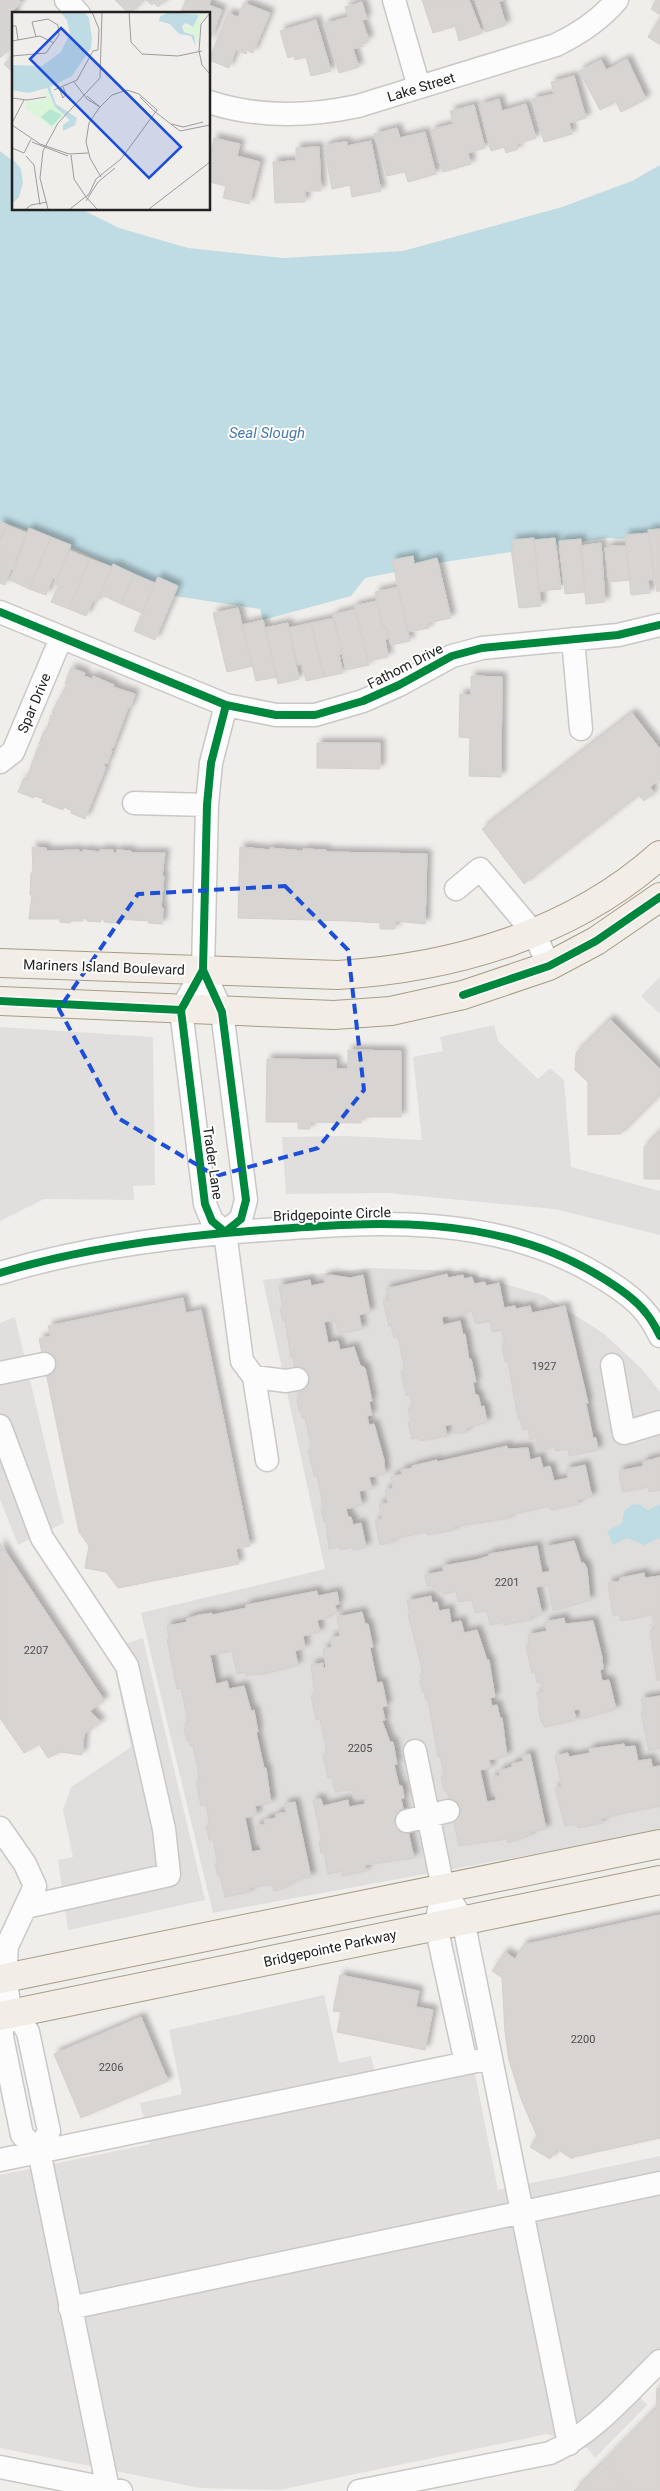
<svg xmlns="http://www.w3.org/2000/svg" width="660" height="2491" font-family="Roboto,sans-serif">
  <style>
    .residential { fill: #dfdedc }
    .parking { fill: #e0dfde }
    .water { fill: #bfdbe3 }
    .building { fill: #d7d4d2; stroke: #d3d0cc; filter: url(#shadow) }
    .lines { fill: none; stroke-linecap: round; stroke-linejoin: round }
    .minor-casing { stroke: #c9c8c7; stroke-width: 25 }
    .major-casing { stroke: #a79c86; stroke-width: 30 }
    .minor { stroke: #fdfcfc; stroke-width: 22 }
    .major { stroke: #f3ede7; stroke-width: 28 }
    .cycleway-casing { stroke: #fff; stroke-width: 11 }
    .cycleway { stroke: #00873e; stroke-width: 8 }
    .marked { fill: none; stroke: #1d4ed8; stroke-width: 4; stroke-dasharray: 10 6; stroke-linejoin: round }
    .labels { text-anchor: middle; stroke-width: 4; stroke-linejoin: round; paint-order: stroke }
    .number-label { font-size: 11px; fill: #4f4e4e }
    .street-label { font-size: 14px; fill: #222; stroke: #fff }
    .water-label { font-size: 15px; font-style: italic; fill: #4a7aab; stroke: #fff }
    .inset-road { fill: none; stroke: #9e9c9b; stroke-width: 1 }
    .view { fill: #1d4ed8; fill-opacity: 0.15; stroke: #1d4ed8; stroke-width: 2.5 }
    .inset-edge { fill: none; stroke: #222; stroke-width: 2.5 }
  </style>
  <defs>
    <filter id="shadow"><feDropShadow dx="4.5" dy="-4.5" stdDeviation="2.5" flood-color="#0004"/></filter>
  </defs>
  <rect width="100%" height="100%" fill="#f0eeeb"/>
  <!-- residential -->
  <path class="residential" d="M370,1268L460,1271L543,1295L603,1333L642,1369L660,1392V1831L213,1913L141,1613L325,1569L263,1280Z"/>
  <!-- parking -->
  <path class="parking" d="M660,977V1014L641,996Z
    M494,1025L498,1041L538,1079L550,1068L564,1080L571,1167L660,1191V1235L554,1209L387,1193L286,1194L282,1137L350,1136L422,1140L413,1057L443,1051L440,1037Z
    M0,1027L153,1037L155,1185L133,1186L134,1200L44,1199L0,1221Z
    M15,1317L64,1523L18,1545L0,1499V1323Z
    M143,1638L205,1900L68,1930L58,1860L73,1857L63,1810L71,1787L131,1747L111,1649Z
    M324,1995L339,2063L371,2056L379,2094L475,2074L498,2190L660,2156V2372L637,2394L647,2405L595,2458L587,2448L547,2434L279,2490L200,2488L0,2448V2175L150,2144L140,2103L182,2094L169,2030Z"/>
  <!-- water -->
  <path class="water" d="M0,151L14,162V209H81L119,228L188,248L283,258L403,251L562,207L632,181L660,165V541L607,538L444,562L365,578L351,596L263,620L260,609L175,596L59,542L0,521Z
    M634,1504L640,1505L648,1510L660,1504V1538L644,1545L627,1538L613,1545L607,1531L622,1523L624,1511Z"/>
  <!-- building -->
  <path class="building" d="M0,0H19L21,3L13,11L16,14H14V44L0,58Z
    M115,0H143L129,14Z
    M146,0H166L158,7L154,3L152,5Z
    M186,0H211L209,5L222,10L209,43V14H180Z
    M422,0H469L482,33L459,41L455,26L433,33Z
    M475,0H504L499,2L506,25L486,32Z
    M656,0H660V15L651,9Z
    M362,2L367,19L362,20L369,40L362,42L363,46L353,49L359,67L339,73L324,24L348,17L345,7Z
    M244,3L270,13L253,53L247,50L246,54L236,50L229,68L209,60L228,13L238,17Z
    M660,18V45L648,37Z
    M316,20L331,71L311,76L306,57L295,60L294,56L288,58L280,31Z
    M14,55V74L4,64Z
    M627,59L646,99L621,112L616,102L600,110L579,71L601,60L606,70Z
    M574,76L586,118L569,123L572,134L544,142L532,99L554,94L551,82Z
    M499,99L502,111L526,104L536,138L517,144L518,149L506,153L504,147L491,151L479,105Z
    M474,105L485,148L468,153L471,164L443,172L431,130L453,124L450,111Z
    M397,128L400,138L425,132L436,174L408,182L405,172L387,176L374,134Z
    M214,138L240,144L237,156L260,162L249,204L223,198L226,186L209,182V161Z
    M371,141L381,191L352,197L350,185L332,189L324,147L335,143L347,142V146Z
    M319,147L321,191H305V202L275,203L273,162L296,161V148Z
    M0,522L7,525L0,541Z
    M7,525L27,533L15,561L17,562L14,570L11,569L5,585L0,583V541Z
    M29,528L51,537L29,589L10,580Z
    M660,529V591L657,592L648,530Z
    M649,533L654,579L648,580L650,593L631,595L625,535Z
    M51,537L71,545L57,580L53,578L46,595L29,589Z
    M534,538L541,606L519,608L511,548H513L512,540Z
    M555,538L561,589L539,591L534,540Z
    M581,539L585,592L565,594L559,541Z
    M601,543L605,602L586,604L580,546Z
    M610,546H626L630,580L609,582L605,548H610Z
    M69,550L90,559L69,609L51,602L58,586L55,584Z
    M413,556L414,564L437,558L451,618L428,623L429,628L408,632L392,560Z
    M90,559L112,567L97,602L93,601L86,616L69,609Z
    M113,564L134,574L121,604L100,594Z
    M134,574L155,583L142,613L121,604Z
    M158,577L178,586L155,640L134,631Z
    M398,587L410,641L391,645L387,628H383L375,592Z
    M377,601L383,628H386L388,639H385L388,657L368,661L354,606Z
    M238,608L252,666L227,672L213,613Z
    M355,609L369,665L346,670L333,615Z
    M334,618L342,654L339,655L343,673L324,677L311,623Z
    M263,620L277,677L256,681L242,625Z
    M288,623L299,679L278,684L265,628Z
    M311,623L324,677L306,681L302,664L298,665L289,628Z
    M71,668L85,673L84,676L92,679L93,676L114,685L113,687L135,694L130,708H128L113,748L110,750L112,751L107,764L105,763L104,766L106,767L85,819L71,813L72,811L64,807L63,810L42,802L43,799L35,796L34,798L18,792L24,778L26,780L38,747L41,748V745L39,744L44,731L46,732L51,715L53,716L55,713L52,712L67,684L65,683Z
    M471,676L502,677L501,777L469,776L470,738L459,737L460,694L471,695Z
    M632,713L660,749V779L650,787L654,793L644,801L639,795L524,884L482,829Z
    M317,743H380V769L317,768Z
    M32,847L46,848V851L79,850V852H83V850L100,852V850H113V853H117V850L131,851V853H165L162,876H164L161,908H163L162,924L148,923L149,921L117,919V923L104,922V919H101L100,922L87,921V919L83,918V921H71L70,923L60,922V919H29L32,895H30L31,873H33Z
    M240,847L270,850V848L303,851V849L326,850V852L427,854L425,924L395,921V929H380V923L349,921L238,918Z
    M610,1019L660,1069V1094L620,1134L588,1135V1082L575,1070L576,1053Z
    M348,1050L401,1051V1117H361V1123L310,1122V1129H298V1122H266L267,1059L336,1060V1069H348Z
    M660,1131V1179H644V1147Z
    M447,1274L448,1278L463,1275L464,1279L472,1277L474,1284L485,1282L486,1286L499,1283L504,1308L515,1306L516,1309L530,1306L532,1313L565,1306L588,1403L586,1404L593,1438H596L598,1450L569,1456L568,1449L556,1451L555,1447L539,1451L536,1438L530,1440L528,1429L523,1430L520,1419H518L508,1361L505,1362L502,1346L505,1345L502,1330L492,1332L490,1321L475,1324L472,1311L442,1317L443,1325L460,1321L463,1335L465,1334L469,1360L471,1359L476,1382H473L475,1395H478L481,1407L484,1406L487,1422L466,1428V1432L454,1434L452,1424L445,1426L447,1436L420,1441L419,1438L412,1439L408,1422H411L408,1409L413,1408L410,1395L406,1396L401,1372L405,1371L398,1337L394,1338L391,1325L389,1326L383,1301L389,1300L386,1289Z
    M331,1275L350,1278L363,1275L370,1312L359,1315L362,1329L338,1334L335,1320L324,1322L328,1343L338,1341L340,1350L354,1347L360,1365L365,1368L372,1401L369,1402L372,1415L367,1416L369,1425L374,1424L384,1460L385,1474L369,1477L372,1489L359,1491L362,1505L346,1509L348,1517H351L353,1525L361,1523L366,1547L353,1550V1547L340,1550V1547L329,1549L326,1522H324L321,1509H324L317,1476H314L308,1450H312L305,1417L302,1418L301,1411H299L297,1399L299,1398L298,1393L300,1392L293,1358H291L285,1321H283L280,1309H283L279,1286L310,1280L311,1286L325,1283L323,1277Z
    M183,1298L186,1313L201,1310L250,1546L236,1549L239,1564L118,1588L106,1572L85,1568L89,1546L79,1532L39,1339L51,1336L48,1326Z
    M507,1446L508,1449L528,1448L530,1460L540,1457L543,1468L550,1466L554,1481L568,1478L566,1469L585,1465L592,1497L577,1500L578,1504L551,1510L550,1506L509,1515L510,1518L453,1527L454,1530L427,1535L426,1532L392,1539L393,1542L380,1545L375,1521L382,1519L379,1504L388,1503L385,1490L393,1488L391,1477L402,1474L401,1470L413,1468L412,1466L437,1460V1462Z
    M660,1457V1490L649,1492L648,1487L622,1492L619,1471L643,1466V1462Z
    M574,1541L581,1563H584L587,1569L590,1600L553,1611L548,1585L536,1587L542,1614L530,1617L531,1620L504,1625V1622L490,1625L487,1611L475,1613L472,1600L458,1602L456,1591L443,1594L442,1590L438,1592L432,1589V1585L427,1586L425,1575L444,1571L442,1566L476,1560L489,1556V1554L537,1546L542,1573L550,1571L545,1547Z
    M0,1543L104,1700L90,1711L101,1722L84,1734L82,1755L60,1752L48,1758L39,1744L24,1753L0,1718Z
    M644,1573L645,1578L660,1576V1680H657L650,1631L655,1630L652,1615L621,1621L619,1614L613,1616L608,1583L620,1581V1578Z
    M317,1591L318,1596L337,1592L339,1604L335,1605L337,1613L328,1615V1618L317,1620L320,1632L303,1636L305,1648L295,1651L298,1665L260,1675V1673L246,1676V1672L237,1674L232,1651L210,1655L216,1684L227,1681L229,1689L244,1686L251,1711L254,1710L258,1732H256L264,1768H266L271,1803L255,1806L257,1815L245,1818L252,1852L261,1850L256,1826L265,1824L264,1820L276,1818V1814L286,1812L284,1804L295,1802L311,1877L296,1880L279,1890L274,1891L272,1885L259,1886L249,1888V1892L225,1897L220,1875L218,1876L215,1865H218L213,1840H209L206,1826L210,1825L206,1805L201,1806L196,1782L200,1781L193,1745L190,1746L189,1741H187L184,1729H186L185,1723L188,1722L181,1688L177,1689L167,1639H169L167,1626L187,1622L186,1619L199,1615L212,1613V1615L246,1608V1605Z
    M431,1596L432,1603L437,1602L439,1611L449,1609L451,1623L461,1621L464,1633L477,1630L487,1660H489L495,1697L490,1698L492,1706L497,1705L500,1718H502L507,1756L489,1760L491,1768L480,1770L487,1802L496,1800L492,1777L500,1776L499,1771L512,1767V1764L523,1761L522,1756L530,1754L546,1829L530,1832L531,1835L508,1843L507,1839L459,1846L447,1791H444L441,1777H445L440,1757H438L428,1699L426,1700L424,1692H422L420,1680H422L420,1674L423,1673L408,1614H410L407,1601Z
    M362,1612L365,1624H368L373,1647L370,1648L377,1683L382,1682L387,1706L382,1707L385,1720L382,1721L390,1742H393L397,1764L394,1765L399,1786H402L404,1798L401,1799L414,1858L365,1865L366,1871L342,1876L341,1871L328,1874L324,1852L321,1853L319,1842H322L313,1800L321,1799L323,1806L348,1800L349,1807L365,1804L364,1796L354,1798L352,1789L335,1792L332,1778H328L323,1755L327,1753L320,1719L316,1720L311,1696L315,1695L311,1665L323,1663V1668L326,1667L323,1649L332,1647L330,1638L340,1636L337,1617Z
    M564,1618L565,1624L593,1621L602,1657L603,1669L600,1670L602,1681L609,1680L616,1709L582,1719L580,1709L574,1710L576,1720L544,1727L543,1722H541L538,1707H540L537,1693L543,1692L541,1683H537L535,1672L532,1673L526,1646L530,1645L528,1635L547,1631L545,1622Z
    M660,1696V1748L649,1751L641,1713H644L641,1699Z
    M624,1744L625,1747L635,1746L638,1761L651,1759L652,1767L660,1766V1806L615,1815L601,1819L602,1823L578,1828L577,1824L565,1826L555,1788L562,1787L555,1756L568,1753L569,1757L590,1753L589,1749Z
    M660,1915V2138L574,2157L572,2159L557,2149L550,2159L530,2147L537,2136L521,2099L509,2060L505,2032L502,1978L492,1971L505,1952L515,1959L525,1943L527,1944Z
    M340,1975L419,1991L416,2007L433,2010L425,2050L337,2032L341,2012L333,2011Z
    M141,2017L168,2081L81,2118L54,2054Z
    M657,2388H660V2412L656,2408Z
    M656,2408L660,2412V2491H630L602,2463Z
    M602,2463L630,2491H574Z"/>
  <g class="lines">
    <defs>
      <path id="minor" d="M66,0L79,14
        M394,0L419,87
        M209,102C258,118 307,117 358,106L556,45C579,34 600,20 617,0
        M0,612L226,705L276,715H315L363,701L399,685L452,656L482,648L618,635L660,625
        M573,639L581,729
        M0,762L13,752L61,638
        M134,803L207,805
        M456,889L480,869L534,933L549,966
        M203,970L222,1012L246,1200L241,1219L225,1232
        M225,1232L212,1221L205,1204L181,1010L203,970L207,805L211,763L226,705
        M225,1232L242,1361L254,1377L286,1381L297,1379
        M0,1273C85,1247 176,1236 264,1230C377,1221 495,1214 596,1274C613,1284 634,1297 646,1313C652,1320 656,1328 660,1336
        M612,1365L624,1433L660,1422
        M0,1373L44,1364
        M254,1377L267,1460
        M0,1426L42,1538L127,1666L164,1829L169,1875L26,1907
        M415,1751L443,1888L463,1920L569,2444
        M407,1821L448,1811
        M0,1828L25,1864L35,1886L7,1946L5,1978L11,2014
        M439,1909L436,1926L466,2063
        M11,2014L2,2028V2037L22,2135L39,2151L108,2489
        M11,2014L19,2018L28,2032L49,2131L39,2151
        M0,2160L491,2058
        M70,2308L660,2183
        M0,2467L121,2491
        M359,2491L550,2453C594,2433 626,2394 660,2361"/>
      <path id="major" d="M0,963L338,975C453,968 572,934 660,855
        M0,1001L334,1015L391,1011L463,995L549,966L596,941L660,897
        M0,1979L660,1844
        M0,2016L660,1880"/>
    </defs>
    <!-- minor casing -->
    <use href="#minor" class="minor-casing"/>
    <!-- major casing -->
    <use href="#major" class="major-casing"/>
    <!-- minor -->
    <use href="#minor" class="minor"/>
    <!-- major -->
    <use href="#major" class="major"/>
    <defs>
      <path id="cycleway" d="M0,612L226,705L276,715H315L363,701L399,685L452,656L482,648L618,635L660,625
        M203,970L222,1012L246,1200L241,1219L225,1232
        M463,995L549,966L596,941L660,897
        M0,1001L181,1010
        M225,1232L212,1221L205,1204L181,1010L203,970L207,805L211,763L226,705
        M0,1273C85,1247 176,1236 264,1230C377,1221 495,1214 596,1274C613,1284 634,1297 646,1313C652,1320 656,1328 660,1336"/>
    </defs>
    <!-- cycleway casing -->
    <use href="#cycleway" class="cycleway-casing"/>
    <!-- cycleway -->
    <use href="#cycleway" class="cycleway"/>
  </g>
  <!-- marked area -->
  <path class="marked" d="M285,886L348,950L364,1090L318,1148L216,1176L118,1118L59,1009L138,894Z"/>
  <g class="labels">
    <!-- number labels -->
    <g class="number-label">
      <text x="544" y="1370">1927</text>
      <text x="507" y="1586">2201</text>
      <text x="36" y="1654">2207</text>
      <text x="360" y="1752">2205</text>
      <text x="583" y="2043">2200</text>
      <text x="111" y="2071">2206</text>
    </g>
    <!-- street labels -->
    <g class="street-label">
      <text transform="translate(421 87) rotate(-17)" y="5">Lake Street</text>
      <text transform="translate(405 666) rotate(-27)" y="5">Fathom Drive</text>
      <text transform="translate(34 703) rotate(-67)" y="5">Spar Drive</text>
      <text transform="translate(104 967) rotate(2)" y="5">Mariners Island Boulevard</text>
      <text transform="translate(213 1163) rotate(82)" y="5">Trader Lane</text>
      <text transform="translate(332 1214) rotate(-2)" y="5">Bridgepointe Circle</text>
      <text transform="translate(330 1948) rotate(-12)" y="5">Bridgepointe Parkway</text>
    </g>
    <!-- water labels -->
    <g class="water-label">
      <text x="267" y="438">Seal Slough</text>
    </g>
  </g>
  <!-- overview -->
  <g transform="translate(12 12)">
    <rect width="198" height="198" fill="#f0eeeb"/>
    <path d="M172,0L193,2L188,11L186,32L182,22L173,19L171,13L180,16L188,4ZM33,76L43,95L53,101L40,116L13,96L14,90L35,87Z" fill="#daf5da"/>
    <path d="M38,97L50,103L40,114L29,105Z" fill="#b7e6d2"/>
    <path d="M48,0H72L77,6L80,27L79,36L60,64L38,75L44,92L65,106L63,113L51,119V113L58,108L43,95L35,76L16,81L0,78V53L30,54L49,40L58,21L55,8ZM158,0L187,3L181,15L174,11L170,14L172,20L182,23L184,35L179,24L167,22L158,12L147,9L148,4ZM0,146L9,157L11,171L7,185L0,192Z" fill="#bfdbe3"/>
    <path class="inset-road" d="M117,0L119,30L130,42L166,44L190,39M198,1L189,12L187,39L190,53L198,62M0,14H4L6,28M0,29L28,24L42,31M0,44L34,41L47,23L46,13L36,7L20,10L24,25M62,70L75,87L88,95M47,76L51,86L54,82L51,75M42,78L65,68L81,39L86,38L87,17L80,0M75,84L88,95M128,85L142,99M0,86L15,88L34,85M198,93V151M142,99L168,119L198,113M0,111L12,88M160,112L171,115L191,110M0,113L28,132L57,142L76,141M20,130L56,144M0,136L12,141L19,127M59,143L62,167L74,185M14,144L22,153L28,193M89,165L78,146L74,130L77,111L87,96L100,83L115,78L127,82L145,98M74,185L85,197M74,189L86,170L103,156M14,197L19,193L35,190M36,197L28,166L31,139L46,111L88,66L90,0M58,197L77,182L84,167L109,147L145,98M137,197L198,150"/>
    <path class="view" d="M49,16L169,135L137,166L18,47Z"/>
    <rect width="198" height="198" class="inset-edge"/>
  </g>
</svg>
